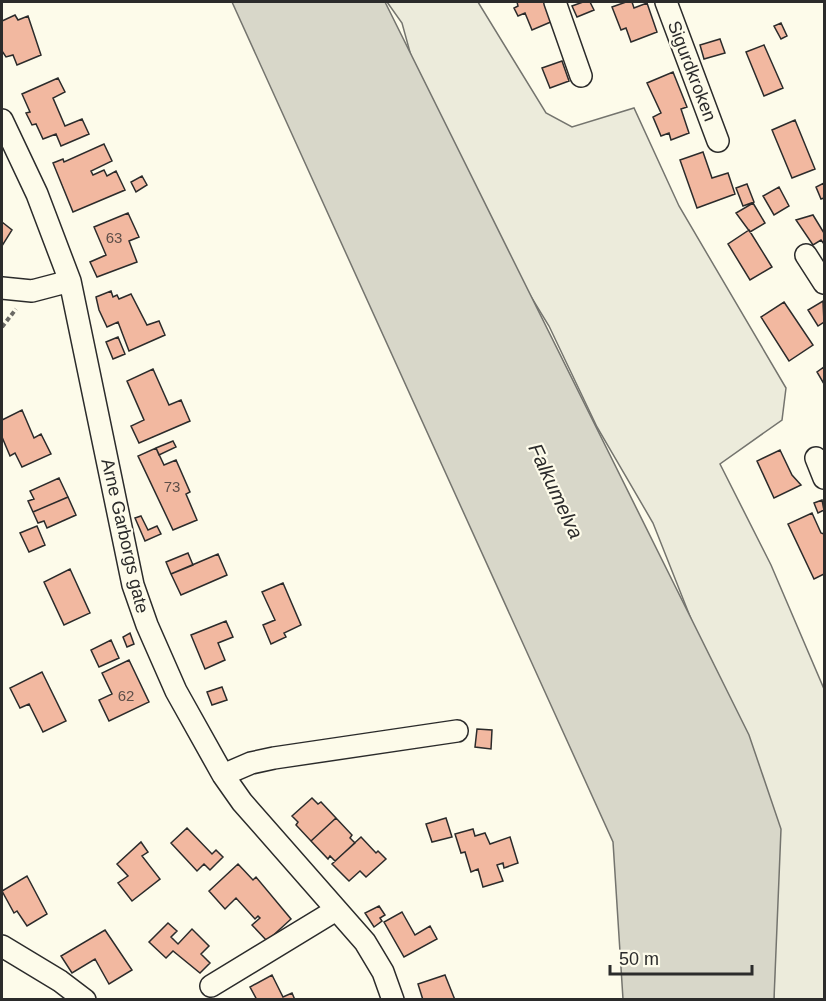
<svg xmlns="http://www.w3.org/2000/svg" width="826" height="1001" font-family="Arial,sans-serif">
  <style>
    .green { fill: #ecebdb; stroke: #74746e; stroke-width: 1.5 }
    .water { fill: #d8d7c9; stroke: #74746e; stroke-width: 1.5 }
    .building { fill: #f2b8a0; stroke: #2b2b2b; stroke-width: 1.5 }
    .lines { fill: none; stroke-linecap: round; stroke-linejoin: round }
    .minor-casing { stroke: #2b2b2b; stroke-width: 24 }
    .path { stroke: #6a6964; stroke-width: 4; stroke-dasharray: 4.5 3; stroke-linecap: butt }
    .minor { stroke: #fdfbea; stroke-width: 21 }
    .labels { text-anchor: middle; stroke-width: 4.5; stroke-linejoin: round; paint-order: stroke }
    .number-label { font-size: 15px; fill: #5d4e48 }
    .street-label { font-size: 18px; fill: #2b2b2b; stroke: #fdfbea }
    .water-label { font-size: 20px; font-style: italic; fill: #2b2b2b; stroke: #fdfbea }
  </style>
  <rect width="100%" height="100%" fill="#fdfbea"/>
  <!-- green -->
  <path class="green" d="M387,2H478L546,113L572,127L634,108L679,206L786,388L782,420L720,464L771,565L824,689V999H774L775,940L693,624L653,523L597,427L549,326L433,136L402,23Z"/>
  <!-- water -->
  <path class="water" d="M232,2H385L749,735L781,829L774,999H623L613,842Z"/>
  <!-- building -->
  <path class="building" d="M517,2H545L553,21L532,30L525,13L518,16L514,8L518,6Z
    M583,2H590L594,10L577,17L572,6Z
    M626,2H632L634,8L647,3L657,32L631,42L626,28L621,30L612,7Z
    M15,15L18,20L28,16L41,55L17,65L13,55L6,57L2,51V21Z
    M781,23L787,36L781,39L774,26Z
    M720,39L725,53L704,59L700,45Z
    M764,45L783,88L764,96L746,52Z
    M562,61L569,81L550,88L542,68Z
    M673,72L687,107L681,109L689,133L671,140L669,133L661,136L653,117L661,113L647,83Z
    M58,78L65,92L53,98L65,126L82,119L89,134L61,146L56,134L43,139L36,124L32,125L26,113L30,112L22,94Z
    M795,120L815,169L792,178L772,130Z
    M104,144L112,161L91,171L93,175L104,170L107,176L116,171L125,190L73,212L53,163L63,159L64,162Z
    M703,152L712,178L728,173L735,194L697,208L680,160Z
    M142,176L147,185L136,192L131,182Z
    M824,183V198L821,199L816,187Z
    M747,184L754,202L743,206L736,188Z
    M779,187L789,206L774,215L763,196Z
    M753,203L765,223L750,232L736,213Z
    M128,213L139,237L129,241L137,262L97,277L90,262L106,255L94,227Z
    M813,215L824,233V244L821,240L813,245L796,220Z
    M2,222L12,230L2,246Z
    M749,230L772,267L750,280L728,244Z
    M111,291L113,297L117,295L119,299L131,294L147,325L159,321L165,335L129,351L118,322L107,327L99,310L96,297Z
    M823,301L824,322L818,326L808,310Z
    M784,302L813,345L789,361L761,317Z
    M118,337L125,354L113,359L106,342Z
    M824,367V384L817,372Z
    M153,369L169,405L181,400L190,421L139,443L131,426L144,420L127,381Z
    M22,410L34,438L41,434L51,454L22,467L15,453L10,456L2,437V420Z
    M173,441L176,447L159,455L156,448Z
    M156,448L164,465L176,460L190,492L186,494L197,520L173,530L138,456Z
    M780,450L792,475L801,485L774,498L757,461Z
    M59,478L68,497L33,512L28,501L34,499L30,491Z
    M68,497L76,515L47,528L44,521L38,523L33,512Z
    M822,500L824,510L818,513L814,503Z
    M812,513L821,533L824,534V574L814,579L788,524Z
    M141,516L148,530L157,526L161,534L145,541L135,518Z
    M37,526L45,545L29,552L20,533Z
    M188,553L193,565L171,574L166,562Z
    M218,554L227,575L181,595L171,574Z
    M70,569L90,613L64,625L44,582Z
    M283,583L301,625L284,633L286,637L271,644L263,625L275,620L262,592Z
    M226,621L233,637L218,643L225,660L205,669L191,635Z
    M130,633L134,644L127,647L123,637Z
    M111,640L119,658L99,667L91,650Z
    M129,660L149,702L109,721L99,700L112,694L102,673Z
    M42,672L66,721L43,732L29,704L20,708L10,688Z
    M222,687L227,700L212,705L207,692Z
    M477,729L492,730L491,749L475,747Z
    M312,798L318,804L321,802L336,818L311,841L296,825L298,822L292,816Z
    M336,818L352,835L350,838L355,843L335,861L330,856L328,859L311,841Z
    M446,818L452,837L432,842L426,824Z
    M187,828L212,854L216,850L223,857L210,870L204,864L197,871L171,843Z
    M473,829L475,836L485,833L490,844L510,837L518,863L504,868L503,863L497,865L503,881L483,887L478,869L471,872L465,852L461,853L455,834Z
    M361,837L376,853L378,851L386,859L366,877L360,871L349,881L332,864Z
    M141,842L148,852L142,856L160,879L132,901L118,883L128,876L117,864Z
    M238,864L253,880L256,877L291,919L267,941L252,925L260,918L258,916L255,919L236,898L225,909L209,891Z
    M27,876L47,914L27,926L17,911L14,913L2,891Z
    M379,906L385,915L380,918L382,921L374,927L365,913Z
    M402,912L415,935L430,926L437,939L404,957L384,922Z
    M168,923L177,931L171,937L178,944L192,929L209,946L201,954L210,963L200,973L173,951L166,958L149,942Z
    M105,930L132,970L109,984L95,959L72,973L61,956Z
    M272,975L283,997L292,993L295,1000H257L250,987Z
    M445,975L455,1000H423L418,984Z"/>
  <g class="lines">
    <defs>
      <path id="minor" d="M555,2L581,76
        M666,2L718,141
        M2,120L37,194L70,281L133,585L147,625L176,691L223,775L242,802L365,942L383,972L393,1000
        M806,255L824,283
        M2,288L32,291L70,281
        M816,458L824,478
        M223,775L251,763L274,758L457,731
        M2,946L60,981L85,1000
        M211,986L336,910"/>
    </defs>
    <!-- minor casing -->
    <use href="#minor" class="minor-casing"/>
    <!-- path -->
    <path class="path" d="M2,327L16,309"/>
    <!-- minor -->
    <use href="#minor" class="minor"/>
  </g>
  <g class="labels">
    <!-- number labels -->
    <g class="number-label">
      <text x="114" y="243">63</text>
      <text x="172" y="492">73</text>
      <text x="126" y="701">62</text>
    </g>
    <!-- street labels -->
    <g class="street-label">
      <text transform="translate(692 71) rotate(69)" y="6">Sigurdkroken</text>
      <text transform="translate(125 536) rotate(77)" y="6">Arne Garborgs gate</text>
    </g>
    <!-- water labels -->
    <g class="water-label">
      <text transform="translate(556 491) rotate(65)" y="7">Falkumelva</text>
    </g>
  </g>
  <!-- border -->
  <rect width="826" height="1001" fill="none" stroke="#2b2b2b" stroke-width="6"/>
  <!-- scale -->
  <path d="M610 965v9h142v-9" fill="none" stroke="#2b2b2b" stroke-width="3"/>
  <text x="619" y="965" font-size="18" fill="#2b2b2b" stroke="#fdfbea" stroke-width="4.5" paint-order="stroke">50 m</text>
</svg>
